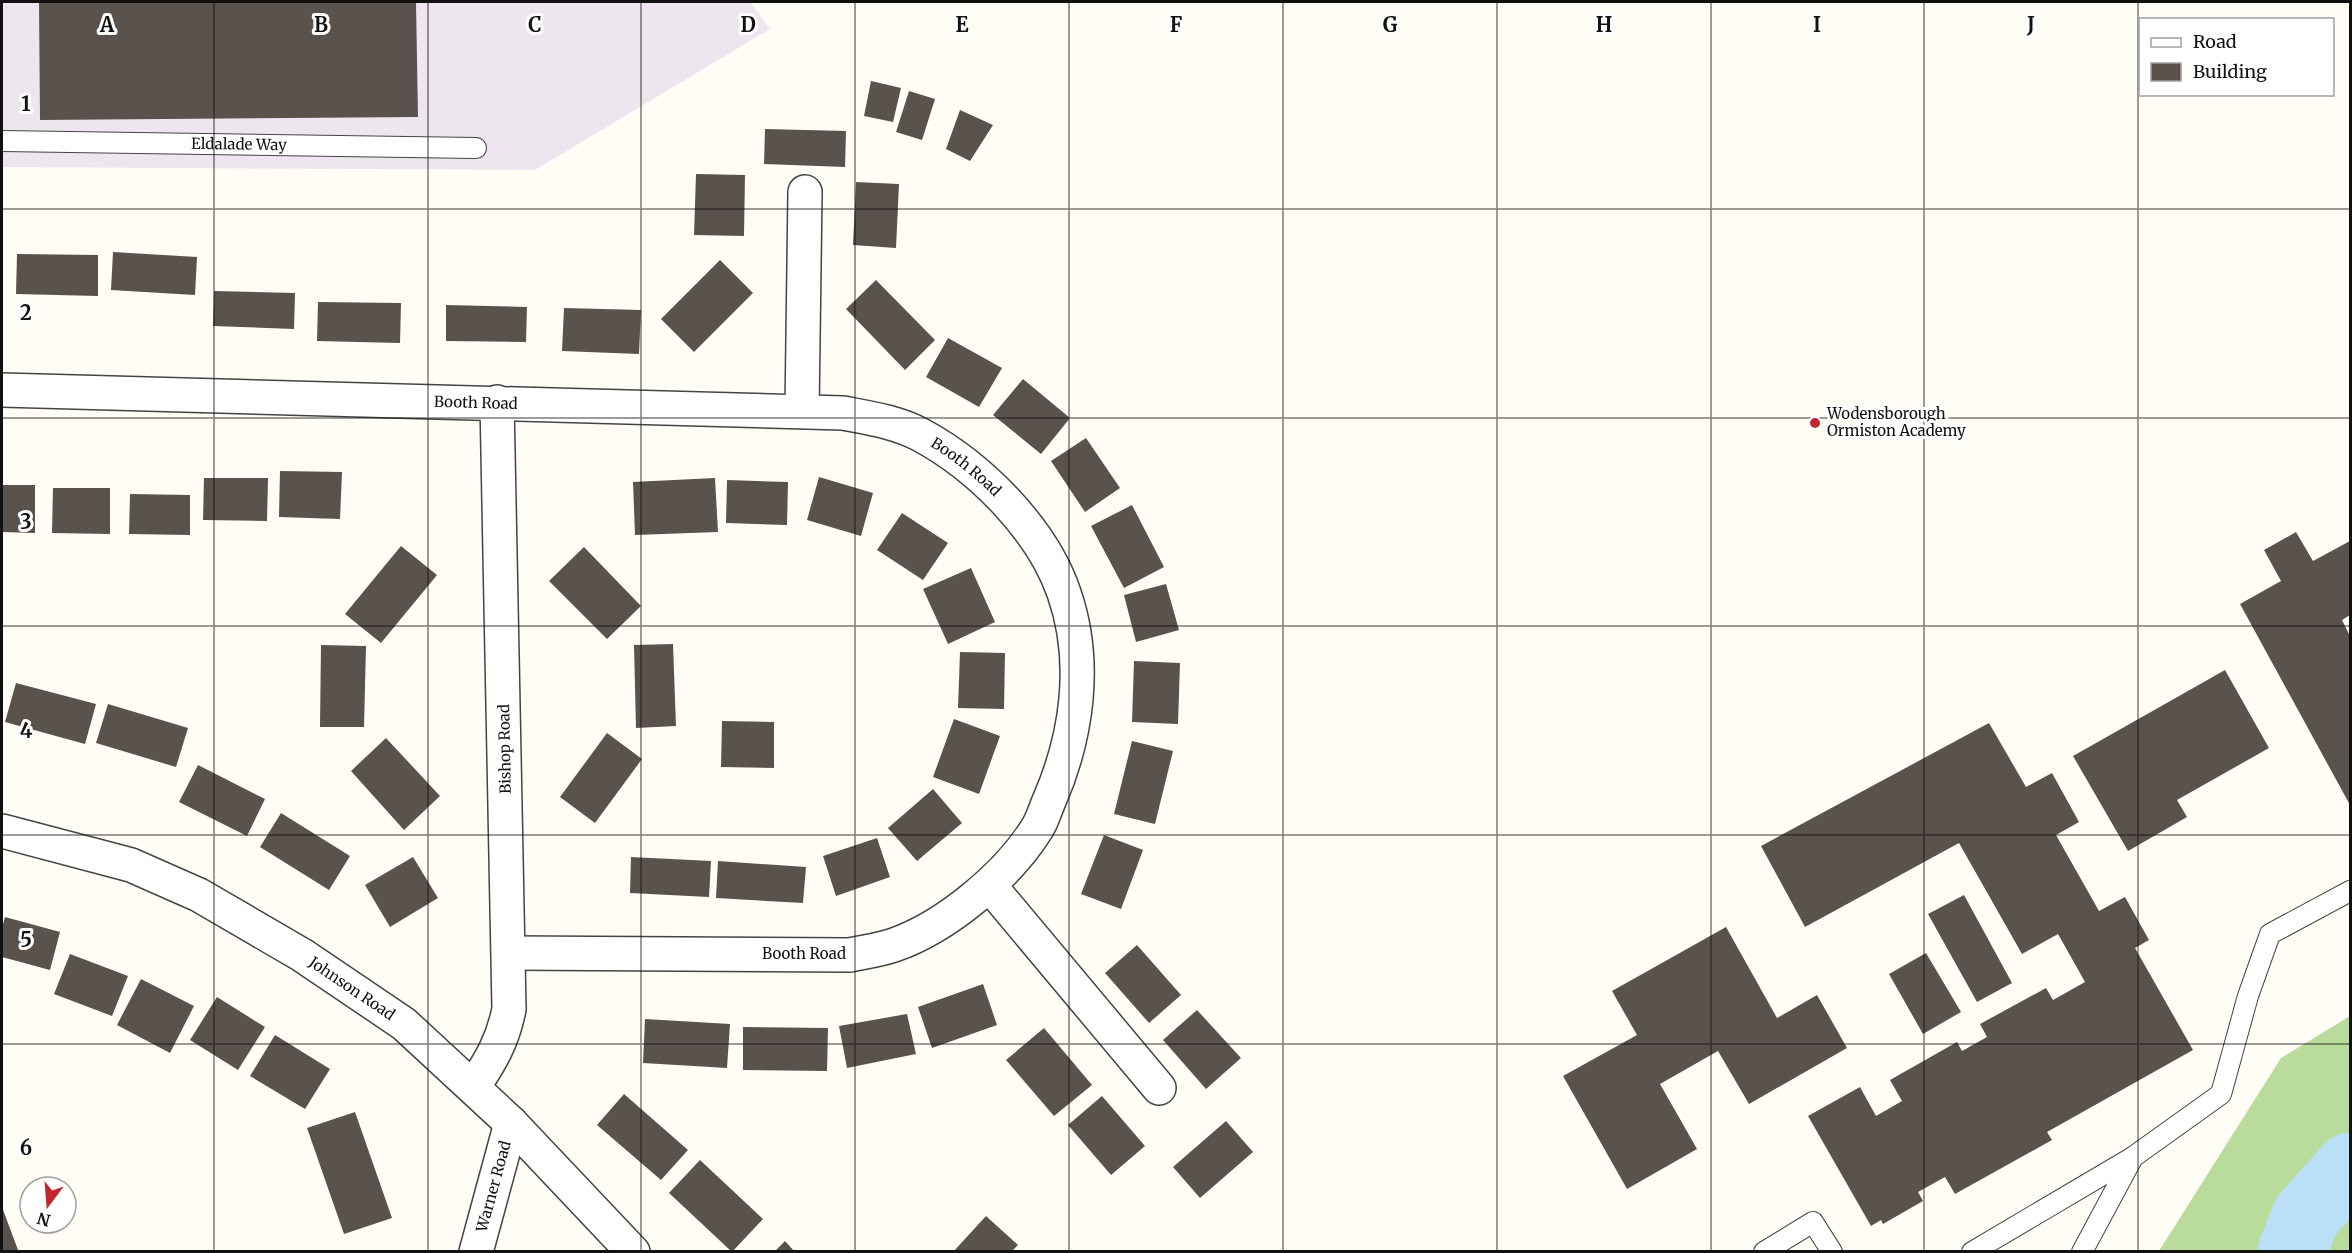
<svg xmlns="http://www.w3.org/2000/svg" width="2352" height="1253" font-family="Merriweather,serif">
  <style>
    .industrial { fill: #eee6ef }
    .forest { fill: #b9dc9c }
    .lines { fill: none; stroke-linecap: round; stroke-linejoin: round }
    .river { stroke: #b9e0f7; stroke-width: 69 }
    .building { fill: #5a524d }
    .lane-casing { stroke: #444; stroke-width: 22 }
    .street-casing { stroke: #444; stroke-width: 36 }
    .lane { stroke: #fff; stroke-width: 20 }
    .street { stroke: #fff; stroke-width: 33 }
    .grid { fill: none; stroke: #111; stroke-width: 1.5; stroke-opacity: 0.55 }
    .poi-dot { fill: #c4262e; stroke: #fff; stroke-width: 2 }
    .labels { text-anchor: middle; stroke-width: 6; stroke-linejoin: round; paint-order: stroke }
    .street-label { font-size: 15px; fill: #111; stroke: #fff }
    .poi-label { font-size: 15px; fill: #111; stroke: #fff; text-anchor: start }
    .grid-label { font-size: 20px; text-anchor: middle; font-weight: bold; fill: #111; stroke: #fff; stroke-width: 6; stroke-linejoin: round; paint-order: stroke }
  </style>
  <rect width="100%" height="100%" fill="#fffdf5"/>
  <!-- industrial -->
  <path class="industrial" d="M2,2H750L770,29L535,170L2,167Z"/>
  <!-- forest -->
  <path class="forest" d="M2350,1016V1251H2159L2281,1058Z"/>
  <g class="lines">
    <!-- river -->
    <path class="river" d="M2292,1252L2306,1216L2350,1167"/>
  </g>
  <!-- building -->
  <path class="building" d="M39,2H416L418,117L40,120Z
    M871,81L901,88L893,122L864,116Z
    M909,91L935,99L922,140L896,132Z
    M960,110L993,125L970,161L946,149Z
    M765,129L846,131L845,167L764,164Z
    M696,174L745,175L744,236L694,235Z
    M856,182L899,184L896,248L853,245Z
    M113,252L197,257L195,295L111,290Z
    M17,254L98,255V296L16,294Z
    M720,260L753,293L694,352L661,319Z
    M876,280L935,340L905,370L846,309Z
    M214,291L295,293L294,329L213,326Z
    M318,302L401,303L400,343L317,341Z
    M446,305L527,307L526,342L446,341Z
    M564,308L641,310L639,354L562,351Z
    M948,338L1002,368L979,407L926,377Z
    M1023,379L1070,418L1041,454L993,415Z
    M1086,438L1120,488L1085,512L1051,461Z
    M280,471L342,472L340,519L279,517Z
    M819,477L873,493L861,536L807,520Z
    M204,478H268L267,521L203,520Z
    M715,478L718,532L635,535L633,482Z
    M727,480L788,482L787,525L726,523Z
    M2,485H35V533L2,532Z
    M53,488H110V534L52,533Z
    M130,494L190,495V535L129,534Z
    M1132,505L1164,567L1124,588L1091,526Z
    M902,513L948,543L923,580L877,550Z
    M2296,532L2313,561L2350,541V615L2342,620L2350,636V805L2240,604L2281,581L2264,550Z
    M401,546L437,575L381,643L345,614Z
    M584,547L641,606L607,639L549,581Z
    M971,568L995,622L948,644L923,589Z
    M1166,584L1179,630L1136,642L1124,595Z
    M673,644L676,726L636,728L634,645Z
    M321,645L366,646L364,727H320Z
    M960,652L1005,653L1004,709L958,708Z
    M1134,661L1180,663L1178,724L1132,722Z
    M2225,670L2269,748L2177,800L2187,817L2128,851L2073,756Z
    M16,683L96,704L85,744L5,722Z
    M108,704L188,728L176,767L96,743Z
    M954,719L1000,736L979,794L933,777Z
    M722,721L774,722V768L721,767Z
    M1989,723L2026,787L2052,773L2079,822L2056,835L2099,911L2125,897L2149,940L2135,948L2193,1050L2047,1132L2052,1140L1955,1194L1945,1177L1918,1192L1923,1201L1883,1224L1881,1220L1871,1226L1808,1116L1860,1087L1876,1116L1902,1101L1890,1080L1957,1042L1962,1051L1987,1037L1980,1024L2046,988L2053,1000L2085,982L2058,934L2022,954L1959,843L1805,927L1761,846Z
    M607,733L642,759L595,823L560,797Z
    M386,738L440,796L404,830L351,771Z
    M1132,741L1173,751L1155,824L1114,814Z
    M198,765L265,799L247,836L179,802Z
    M933,789L962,823L917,861L888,828Z
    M281,813L350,856L329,890L260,847Z
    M1104,835L1143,850L1121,909L1081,894Z
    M877,838L890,877L836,896L823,856Z
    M413,857L438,898L390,927L365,885Z
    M631,857L711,861L709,897L630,893Z
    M718,861L806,867L803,903L716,898Z
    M1964,895L2012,983L1977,1002L1928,914Z
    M5,917L60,932L50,970L2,957V928Z
    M1726,927L1777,1018L1817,995L1847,1048L1749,1104L1718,1051L1660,1084L1697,1149L1627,1189L1563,1076L1637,1035L1612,991Z
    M1137,945L1181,995L1149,1023L1105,973Z
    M1926,953L1961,1012L1923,1034L1889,974Z
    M70,954L128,976L112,1016L54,994Z
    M141,979L194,1006L170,1053L117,1025Z
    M983,984L997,1025L932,1048L918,1007Z
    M217,997L265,1027L238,1070L190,1040Z
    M1197,1010L1241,1058L1206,1089L1163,1040Z
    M907,1014L916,1054L847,1068L839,1026Z
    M645,1019L730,1024L727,1068L643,1063Z
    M743,1027L828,1028L827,1071L743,1070Z
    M1044,1028L1092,1085L1054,1116L1006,1060Z
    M275,1035L330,1069L305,1109L250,1076Z
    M624,1094L688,1150L661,1180L597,1125Z
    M1102,1096L1145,1146L1111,1175L1068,1125Z
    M355,1112L392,1218L344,1234L307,1128Z
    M1226,1121L1253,1152L1200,1198L1173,1167Z
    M700,1160L763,1219L732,1252L669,1193Z
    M2,1207L18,1250L14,1252H2Z
    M986,1216L1018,1245L1011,1252H953Z
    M785,1241L795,1252H774Z"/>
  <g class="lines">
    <defs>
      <g id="lane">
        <path id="s1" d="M2,141L476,148"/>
        <path d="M1764,1252L1813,1222L1832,1252"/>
        <path d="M1972,1252L2133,1157L2221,1094L2248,996L2270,934L2350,891"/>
        <path d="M2082,1252L2133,1157"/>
      </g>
      <g id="street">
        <path id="s2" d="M2,390L843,413C869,418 897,422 921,435C980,467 1042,529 1064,593C1088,662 1077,737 1049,801C1045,810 1042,822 1036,830C1007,876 946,927 894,945C880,950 864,952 850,955L510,953"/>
        <path d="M802,411L805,192"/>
        <path id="s3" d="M2,831L131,865L199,895L302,955L404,1024L511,1123L633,1252"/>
        <path d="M990,886L1159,1088"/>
        <path d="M473,1087C491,1061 503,1040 509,1009L497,402"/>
        <path id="s4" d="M476,1252L511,1123"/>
      </g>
    </defs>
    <!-- lane casing -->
    <use href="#lane" class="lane-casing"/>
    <!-- street casing -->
    <use href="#street" class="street-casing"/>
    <!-- lane -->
    <use href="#lane" class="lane"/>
    <!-- street -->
    <use href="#street" class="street"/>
  </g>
  <!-- grid -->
  <path class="grid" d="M214,2V1252M428,2V1252M641,2V1252M855,2V1252M1069,2V1252M1283,2V1252M1497,2V1252M1711,2V1252M1924,2V1252M2138,2V1252M2,209H2350M2,418H2350M2,626H2350M2,835H2350M2,1044H2350"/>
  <!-- markers -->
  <circle class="poi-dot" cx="1815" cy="423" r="6"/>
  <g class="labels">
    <!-- street labels -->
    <g class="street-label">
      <text dy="5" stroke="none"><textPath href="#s1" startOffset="237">Eldalade Way</textPath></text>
      <text dy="5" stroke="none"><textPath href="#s2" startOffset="474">Booth Road</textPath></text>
      <text dy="5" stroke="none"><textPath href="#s2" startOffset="978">Booth Road</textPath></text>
      <text transform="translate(505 749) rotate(-91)" y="5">Bishop Road</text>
      <text x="804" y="959">Booth Road</text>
      <text dy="5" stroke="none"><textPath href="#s3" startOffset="387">Johnson Road</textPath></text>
      <text dy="5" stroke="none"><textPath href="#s4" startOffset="68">Warner Road</textPath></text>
    </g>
    <!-- poi labels -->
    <g class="poi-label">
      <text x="1827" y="419">Wodensborough<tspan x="1827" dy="17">Ormiston Academy</tspan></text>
    </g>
  </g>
  <g class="grid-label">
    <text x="107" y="32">A</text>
    <text x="321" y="32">B</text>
    <text x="535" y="32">C</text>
    <text x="748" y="32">D</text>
    <text x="962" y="32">E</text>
    <text x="1176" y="32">F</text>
    <text x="1390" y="32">G</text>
    <text x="1604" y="32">H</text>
    <text x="1817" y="32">I</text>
    <text x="2031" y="32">J</text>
    <text x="26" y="111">1</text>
    <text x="26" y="320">2</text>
    <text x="26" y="529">3</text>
    <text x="26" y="738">4</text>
    <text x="26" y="947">5</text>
    <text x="26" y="1155">6</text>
  </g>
  <!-- border -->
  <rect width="2352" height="1253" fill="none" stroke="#111111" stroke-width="6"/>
  <!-- legend -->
  <rect x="2139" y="18" width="195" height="78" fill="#ffffff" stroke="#a0a0a0" stroke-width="1.5"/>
  <rect x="2151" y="38" width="30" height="9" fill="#ffffff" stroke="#a0a0a0" stroke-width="1.5"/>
  <text x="2193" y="48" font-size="18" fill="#111111">Road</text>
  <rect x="2151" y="63" width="30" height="18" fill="#5a524d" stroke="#a0a0a0" stroke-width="1.5"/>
  <text x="2193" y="78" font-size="18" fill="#111111">Building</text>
  <!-- north arrow -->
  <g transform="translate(48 1205) rotate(196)"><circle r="28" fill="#ffffff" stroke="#a0a0a0" stroke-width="1.5"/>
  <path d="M0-4.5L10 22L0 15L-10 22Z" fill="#c4262e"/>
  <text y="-9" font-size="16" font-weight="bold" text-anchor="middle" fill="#111111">N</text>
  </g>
</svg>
